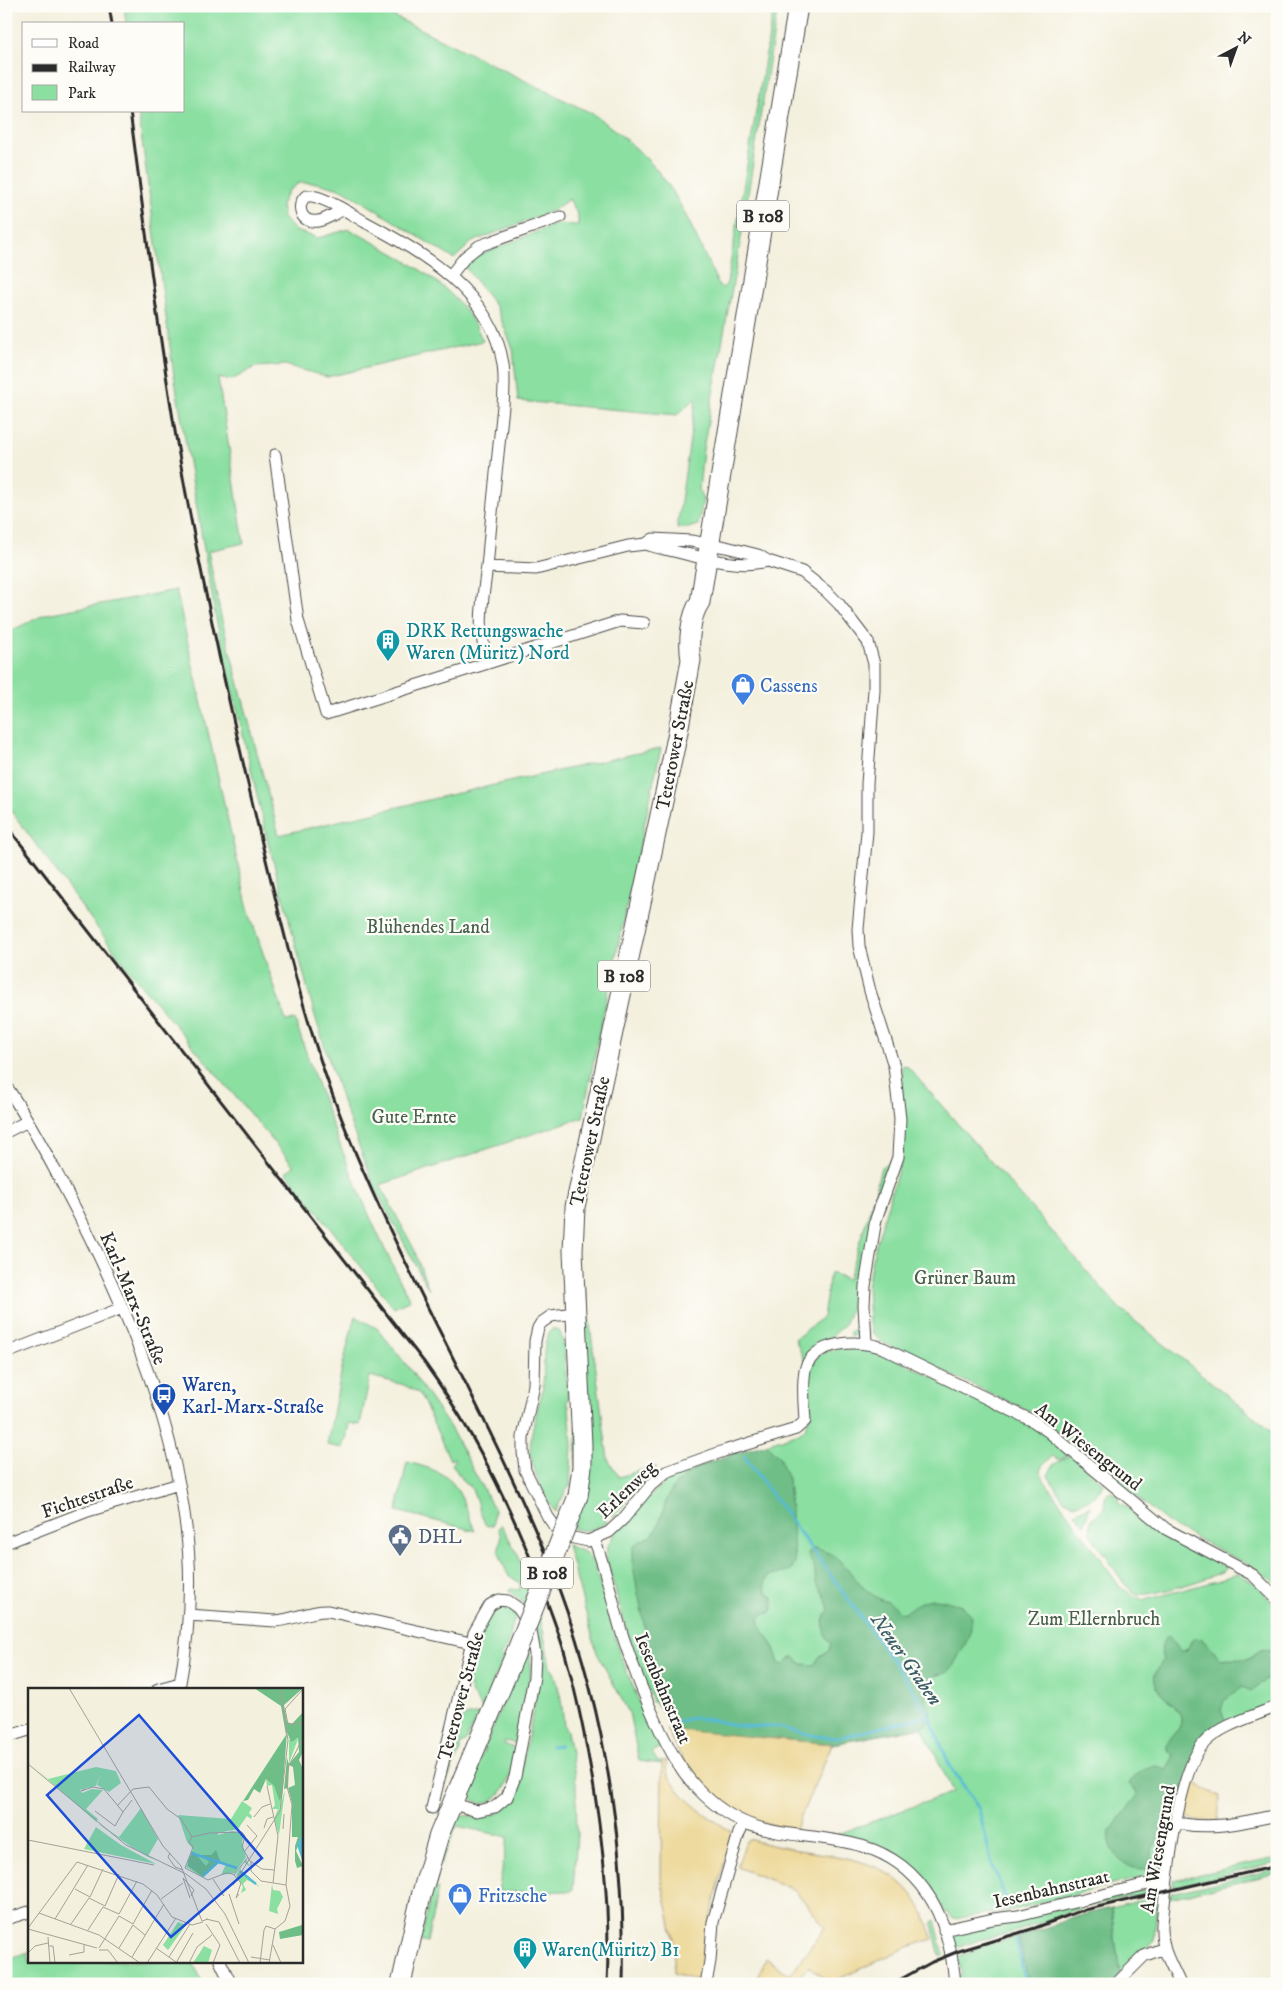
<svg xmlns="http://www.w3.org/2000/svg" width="1283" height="1990" font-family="'IM FELL DW Pica',serif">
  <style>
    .green { fill: #8adfa1; stroke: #5a8566 }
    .forest { fill: #6fbe87; stroke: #4d7459 }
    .sand { fill: #eeda9e; stroke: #8c8264 }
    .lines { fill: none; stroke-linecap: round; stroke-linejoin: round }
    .stream { stroke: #56bbd5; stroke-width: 3 }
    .street-casing { stroke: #494946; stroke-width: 13 }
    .primary-casing { stroke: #494946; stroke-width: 21 }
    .street { stroke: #fff; stroke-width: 11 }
    .primary { stroke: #fff; stroke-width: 19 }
    .rail { stroke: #2b2b2b; stroke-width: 3 }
    .primary-bridge-casing { stroke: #494946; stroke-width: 21; stroke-linecap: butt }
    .primary-bridge { stroke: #fff; stroke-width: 19 }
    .labels { text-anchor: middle; stroke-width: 4.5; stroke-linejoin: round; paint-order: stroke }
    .shield { fill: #fdfcf7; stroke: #6a6a68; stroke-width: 1 }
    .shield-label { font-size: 18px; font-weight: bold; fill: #2b2b2b }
    .culture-label { font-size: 19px; fill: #0d838f; stroke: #fdfcf7; text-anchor: start }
    .shop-label { font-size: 19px; fill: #366cbe; stroke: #fdfcf7; text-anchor: start }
    .street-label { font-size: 19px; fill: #2b2b2b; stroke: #fdfcf7 }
    .park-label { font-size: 19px; fill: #48614e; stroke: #fdfcf7 }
    .transit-label { font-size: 19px; fill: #164399; stroke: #fdfcf7; text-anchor: start }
    .service-label { font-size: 19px; fill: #4e5e75; stroke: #fdfcf7; text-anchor: start }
    .water-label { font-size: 20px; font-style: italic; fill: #3a5d66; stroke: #fdfcf7 }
    .inset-river { fill: none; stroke: #56bbd5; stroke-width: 2.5 }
    .inset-road { fill: none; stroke: #a4a196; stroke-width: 1 }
    .view { fill: #1d4ed8; fill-opacity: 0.15; stroke: #1d4ed8; stroke-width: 2.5 }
    .inset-edge { fill: none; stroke: #2b2b2b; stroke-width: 2.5 }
  </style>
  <rect width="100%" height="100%" fill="#fdfcf7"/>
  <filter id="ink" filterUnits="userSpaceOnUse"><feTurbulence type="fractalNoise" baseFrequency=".02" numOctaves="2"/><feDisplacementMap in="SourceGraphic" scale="10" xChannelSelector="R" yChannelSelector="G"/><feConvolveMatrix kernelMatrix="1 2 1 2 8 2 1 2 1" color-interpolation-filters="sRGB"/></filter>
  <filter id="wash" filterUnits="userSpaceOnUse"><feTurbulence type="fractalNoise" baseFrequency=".0096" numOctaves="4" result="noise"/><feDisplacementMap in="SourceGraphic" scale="20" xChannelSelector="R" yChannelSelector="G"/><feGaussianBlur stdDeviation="1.12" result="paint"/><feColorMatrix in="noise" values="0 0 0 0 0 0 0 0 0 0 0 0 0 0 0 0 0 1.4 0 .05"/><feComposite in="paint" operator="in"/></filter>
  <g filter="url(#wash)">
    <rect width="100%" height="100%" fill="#f4f0de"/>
    <!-- green -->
    <path class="green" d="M124,6H373L593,114C625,137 657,163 677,199C692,226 705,257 719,286L723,288L727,283L774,6H778L740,244L703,449L699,490L703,500L698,525L688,528H677L696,398L677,415L518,401L513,349L496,307L465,267L477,256L556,224L578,225V215L569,199L552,211L472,242L454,259L344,190L317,183H299L288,191L281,205L283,218L296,231L318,238L349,229C391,252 446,278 472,320C477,326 479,334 483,341L327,377L285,365L255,367L232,380L218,378L244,543L208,551L221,617L279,835L445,796L661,748L598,1038L583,1117L380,1185L413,1247L429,1290L375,1188L342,1101L315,1016L267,838L216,619L173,369L138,111H184V24H126Z
      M176,590L248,909L286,1021L295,1020C328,1118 362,1208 410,1300L394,1308L286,1172L294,1166L130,972L6,804V633L46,614Z
      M902,1065L907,1066L1120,1309L1277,1435V1584L1253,1567L1174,1527L1117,1482L1033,1413L883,1343L872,1333L869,1323L867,1287L872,1259L902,1156Z
      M895,1157L861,1285L844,1325L805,1362L795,1339L823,1317L830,1273L848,1279L875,1193L881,1167Z
      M582,1288H585L608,1459L619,1477L651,1467H657L614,1516L609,1514L603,1507L600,1510L607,1522C596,1529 587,1532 574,1529Z
      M355,1316L378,1329L409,1368L451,1429L494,1509L493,1525L487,1526L485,1524L471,1487L464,1483L452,1464L455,1461L454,1458L450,1460L420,1394L404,1385L370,1376L360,1425L349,1423L346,1440H344L343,1448L327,1445L342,1368Z
      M857,1325L861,1328L860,1333L851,1337L849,1333Z
      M553,1328L560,1332L564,1344L568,1400L567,1402L569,1407L572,1445L570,1487H568L555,1512C544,1496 534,1474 531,1455C528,1432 539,1410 543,1387C545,1371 540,1339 553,1328Z
      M842,1348H873L1032,1425L1069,1454L1060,1460L1053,1456L1043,1464L1040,1471L1044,1480L1120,1587L1138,1598L1145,1600L1216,1581L1238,1573L1259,1586L1277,1609V1701L1213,1731L1172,1813H1166L1162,1828L1168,1829L1161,1870L1156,1876L1143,1877L1017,1909L953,1919L948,1912L945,1913C921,1860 892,1847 835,1835L953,1792L922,1727L832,1744L672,1730L660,1707L653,1702L628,1635L606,1558L607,1547L614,1535L646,1499L670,1479L703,1465L799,1433C823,1416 797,1387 813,1365C814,1362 817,1357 819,1355C825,1351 835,1350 842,1348Z
      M1071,1455L1103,1483C1100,1495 1086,1502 1075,1504L1064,1500L1048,1476L1053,1465Z
      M407,1462C458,1474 456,1485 475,1531L397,1511Z
      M1109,1492H1111L1119,1497L1118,1502L1130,1509L1139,1519H1145L1208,1556L1207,1558L1227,1568L1226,1569C1217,1577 1147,1598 1137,1594C1124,1588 1117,1572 1109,1561L1107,1554L1103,1553L1090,1533L1091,1519L1104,1510L1105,1498Z
      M1090,1506L1084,1525L1075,1513Z
      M501,1524L518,1555L540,1616L550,1666L555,1674L561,1699L564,1726L567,1731L576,1782L577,1834L573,1889L571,1891L498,1892L508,1837L457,1826L441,1863L439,1862L450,1836L447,1834C450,1828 452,1821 458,1818C464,1814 470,1816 477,1817C495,1818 513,1807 517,1790C524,1754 548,1659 536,1626C531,1612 521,1598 508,1591L511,1589L520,1590V1583L508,1575C505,1568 501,1560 499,1552C498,1543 504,1540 498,1529Z
      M567,1545L586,1553L594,1564L620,1654L644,1714L660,1748L652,1752L657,1761L662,1762V1764L639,1761L629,1713L597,1653Z
      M501,1607L510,1609L516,1614C510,1628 512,1642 502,1654L503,1659L482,1709L472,1694L467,1682L478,1634L491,1612Z
      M528,1642C536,1674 524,1708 519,1740L514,1743L505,1741L504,1744L512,1747L516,1754C511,1774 506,1799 482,1804L472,1799L468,1789Z
      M479,1714L465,1742L460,1744V1751L447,1781L445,1780L459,1722L465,1717Z
      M1277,1858V1863L1172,1887L1173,1880Z
      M1277,1869V1873L1170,1898L1171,1893Z
      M435,1877H437L435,1888L438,1889L427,1942H422L421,1940Z
      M1153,1887L1155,1891L1081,1908L1018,1931L979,1940L955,1949L953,1940L956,1932Z
      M1158,1896L1154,1940L1120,1975L1111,1908Z
      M935,1920L944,1955L940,1957L932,1924Z
      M1018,1937L1029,1984H961L960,1976L963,1974L957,1957L981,1947Z
      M29,1952V1961H192L204,1984H6V1959Z"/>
    <!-- forest -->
    <path class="forest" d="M766,1444L779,1457L788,1479L795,1564C789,1574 781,1574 770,1575L765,1582L766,1591L773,1597V1609L770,1613L763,1614L759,1619L761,1627L773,1645L779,1663L784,1665L790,1659L794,1657L802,1664L814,1665L820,1656L829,1651L831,1644C822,1633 821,1621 829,1610L825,1596L816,1583L814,1566L808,1556L809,1551L814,1548C849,1556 849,1581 876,1597C887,1604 888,1598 898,1611L903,1613C922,1601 927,1595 950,1602C961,1605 965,1607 972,1616L970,1635L952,1668L946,1673L932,1676L923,1684C923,1699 941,1718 922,1727L832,1744L672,1730L660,1707L633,1567V1547L640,1541L652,1536C661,1523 663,1506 670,1493C685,1464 738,1453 766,1444Z
      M1168,1635L1180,1651H1184L1189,1646L1191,1641L1195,1638L1203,1639L1222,1660C1230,1658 1237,1660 1245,1659C1258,1657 1258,1641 1277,1655V1674C1264,1680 1261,1684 1251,1691L1242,1687L1224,1700L1221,1711L1226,1722L1213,1730L1172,1813H1166L1162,1828L1158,1835V1842L1152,1850V1863L1148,1868C1130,1874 1105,1852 1109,1833L1137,1796L1136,1792L1129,1784C1132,1777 1148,1766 1155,1765C1159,1765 1163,1769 1166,1770L1173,1759L1172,1753L1167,1750V1743C1172,1737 1181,1729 1181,1720C1182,1705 1150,1693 1155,1674C1157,1669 1161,1664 1163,1660C1160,1651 1161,1641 1168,1635Z
      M1111,1908L1120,1975L1113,1984H1029L1018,1937L1082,1915Z"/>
    <!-- sand -->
    <path class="sand" d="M666,1729L832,1744L795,1830C726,1819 697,1790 666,1729Z
      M666,1760C666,1764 666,1768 667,1772C679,1799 709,1817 732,1832L709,1922L707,1949L701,1981L674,1973V1940L661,1877L662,1762Z
      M1192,1781L1220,1797L1218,1821H1195L1185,1815L1184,1812Z
      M749,1839C825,1864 906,1840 933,1939L905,1948L830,1983L809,1966L793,1984H756L766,1958L790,1975L825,1927L795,1890L737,1867L746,1841Z"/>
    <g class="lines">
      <!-- stream -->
      <path class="stream" d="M744,1456L908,1682L929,1716L949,1764L979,1809L992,1864L1006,1899
        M675,1722L693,1718L713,1720L736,1726L778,1727L816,1736L837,1738L929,1716
        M551,1746L560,1745
        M1016,1940L1026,1984"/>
    </g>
  </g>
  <g filter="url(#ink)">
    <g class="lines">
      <defs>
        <path id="street" d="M450,276L465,257L479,246L560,217
          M275,455L298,620L326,714L488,663C475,622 484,598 488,557C492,507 498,456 503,406C504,392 505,378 503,364C492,292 423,253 365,222C351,214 321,194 306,196C295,206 301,224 318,221C326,220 335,213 343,210
          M646,544C654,547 661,548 669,550C700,557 737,569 768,561
          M487,567L536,569L628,546L646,544L653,539L691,541L726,547L758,555L768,561L802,572L827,592L839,604L868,642L874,664V690L867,784V832L858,929L859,946L870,991L894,1066L900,1119L898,1157L876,1219L865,1286L864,1305L866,1342
          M488,663L620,621L644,623
          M6,1086C28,1118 46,1153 64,1187C120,1292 171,1408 186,1527C193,1580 189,1636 179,1689
          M6,1132L28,1121
          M575,1313L551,1316L541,1323L538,1328L535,1341L534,1385L523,1437V1452L525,1470L548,1517L556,1528L569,1537L588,1541L609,1532L624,1518L651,1485L666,1472L724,1451L796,1429L805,1421C804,1404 802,1386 805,1370C813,1340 860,1339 883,1348L1033,1421L1049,1432L1166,1529L1253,1575L1277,1599
          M6,1353L122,1308
          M594,1539C607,1571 613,1605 623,1637C634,1670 646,1701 661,1732C671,1752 682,1773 698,1789C752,1845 797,1828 862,1846C926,1865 950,1922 955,1984
          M6,1543L88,1511L179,1484
          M188,1615L275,1621C294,1620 310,1610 328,1611L471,1643
          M158,1689L180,1683
          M6,1737L29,1730
          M432,1808L474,1633L490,1605L499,1600L508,1601L518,1608L530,1626L535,1654L534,1677L515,1777L507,1797L495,1807L477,1811L451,1803
          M1176,1823C1214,1830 1240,1823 1277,1815
          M6,1919L29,1912
          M944,1930L993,1919L1018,1916L1143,1885L1157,1883L1166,1885
          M220,1961L231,1984
          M706,1984L710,1961L713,1922L739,1833L744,1823
          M1116,1984L1144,1956L1164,1948
          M1180,1984C1170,1960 1161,1952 1162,1924C1166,1883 1177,1770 1205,1742C1223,1724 1253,1717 1277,1706"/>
        <path id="primary" d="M578,1496L582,1467V1445L573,1251L575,1207L677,737L691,660C688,643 690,616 700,602L798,6
          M401,1984L421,1896L439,1835L517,1650"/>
      </defs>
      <!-- street casing -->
      <use href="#street" class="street-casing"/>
      <!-- primary casing -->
      <use href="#primary" class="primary-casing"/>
      <!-- street -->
      <use href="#street" class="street"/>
      <!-- primary -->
      <use href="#primary" class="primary"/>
      <!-- rail -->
      <path class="rail" d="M109,6L112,24
        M130,111C147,241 163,371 187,499C206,599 228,698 251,797C273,889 294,981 324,1071C386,1251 492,1412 559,1589C606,1716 626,1849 623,1984
        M6,825L424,1362C474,1431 510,1504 540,1583C550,1610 561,1637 568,1665C577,1698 584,1732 590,1765C603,1838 611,1910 607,1984
        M892,1984L932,1962L959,1951L1035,1928L1080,1911L1277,1866"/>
      <defs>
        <path id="primary-bridge" d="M517,1650L578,1496"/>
      </defs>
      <!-- primary-bridge casing -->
      <use href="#primary-bridge" class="primary-bridge-casing"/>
      <!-- primary-bridge -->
      <use href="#primary-bridge" class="primary-bridge"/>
    </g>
  </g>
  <!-- icons -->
  <defs>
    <symbol id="building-pin" viewBox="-11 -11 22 30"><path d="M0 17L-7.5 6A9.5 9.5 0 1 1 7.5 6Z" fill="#0f9aa8" stroke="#fdfcf7"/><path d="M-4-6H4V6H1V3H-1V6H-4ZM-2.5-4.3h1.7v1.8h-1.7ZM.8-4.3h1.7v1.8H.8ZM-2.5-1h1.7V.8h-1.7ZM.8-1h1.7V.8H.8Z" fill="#fff"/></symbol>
    <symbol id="shop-pin" viewBox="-11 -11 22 30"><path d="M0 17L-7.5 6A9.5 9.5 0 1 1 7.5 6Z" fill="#3f7fe0" stroke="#fdfcf7"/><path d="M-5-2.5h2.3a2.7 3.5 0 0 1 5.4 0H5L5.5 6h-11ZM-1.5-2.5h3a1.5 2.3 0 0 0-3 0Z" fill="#fff"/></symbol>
    <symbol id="bus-pin" viewBox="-11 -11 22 30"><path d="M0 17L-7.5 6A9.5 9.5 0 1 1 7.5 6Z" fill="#1a4fb4" stroke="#fdfcf7"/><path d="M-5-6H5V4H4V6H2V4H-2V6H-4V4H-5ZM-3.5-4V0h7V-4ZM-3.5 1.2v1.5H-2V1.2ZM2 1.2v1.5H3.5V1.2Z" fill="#fff"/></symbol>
    <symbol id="civic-pin" viewBox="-11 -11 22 30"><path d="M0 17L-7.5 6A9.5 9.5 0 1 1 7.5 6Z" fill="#5c6f8a" stroke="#fdfcf7"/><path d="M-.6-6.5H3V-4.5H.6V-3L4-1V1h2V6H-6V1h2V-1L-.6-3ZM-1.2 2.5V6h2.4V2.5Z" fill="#fff"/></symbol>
  </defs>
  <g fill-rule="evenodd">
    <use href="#building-pin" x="374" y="627" width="28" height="38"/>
    <use href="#shop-pin" x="729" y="671" width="28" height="38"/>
    <use href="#bus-pin" x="150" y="1381" width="28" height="38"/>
    <use href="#civic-pin" x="386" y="1522" width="28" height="38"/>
    <use href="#shop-pin" x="446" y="1881" width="28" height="38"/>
    <use href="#building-pin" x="511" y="1935" width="28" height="38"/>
  </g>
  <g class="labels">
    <!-- shield labels -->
    <g class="shield">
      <rect x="737" y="200.5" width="52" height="31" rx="4"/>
      <rect x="598" y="960.5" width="52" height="31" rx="4"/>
      <rect x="521" y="1557.5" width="52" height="31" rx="4"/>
    </g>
    <g class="shield-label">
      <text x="763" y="222">B 108</text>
      <text x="624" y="982">B 108</text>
      <text x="547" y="1579">B 108</text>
    </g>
    <!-- culture labels -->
    <g class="culture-label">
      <text x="406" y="637">DRK Rettungswache<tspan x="406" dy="22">Waren (Müritz) Nord</tspan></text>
      <text x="542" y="1956">Waren(Müritz) B1</text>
    </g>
    <!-- shop labels -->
    <g class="shop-label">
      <text x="760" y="692">Cassens</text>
      <text x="478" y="1902">Fritzsche</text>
    </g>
    <!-- street labels -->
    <g class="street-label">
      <text transform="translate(674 745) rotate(-79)" y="7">Teterower Straße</text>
      <text transform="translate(589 1141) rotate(-78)" y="7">Teterower Straße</text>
      <text transform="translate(134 1298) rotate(67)" y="7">Karl-Marx-Straße</text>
      <text transform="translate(1089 1446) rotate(38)" y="7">Am Wiesengrund</text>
      <text transform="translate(626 1489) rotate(-44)" y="7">Erlenweg</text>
      <text transform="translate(87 1496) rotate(-19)" y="7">Fichtestraße</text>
      <text transform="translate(664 1688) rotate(67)" y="7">Iesenbahnstraat</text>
      <text transform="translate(460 1696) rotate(-75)" y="7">Teterower Straße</text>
      <text transform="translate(1157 1849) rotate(-80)" y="7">Am Wiesengrund</text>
      <text transform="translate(1051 1888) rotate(-13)" y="7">Iesenbahnstraat</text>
    </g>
    <!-- park labels -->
    <g class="park-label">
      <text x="428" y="933">Blühendes Land</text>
      <text x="414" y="1123">Gute Ernte</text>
      <text x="965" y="1284">Grüner Baum</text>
      <text x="1094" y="1625">Zum Ellernbruch</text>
    </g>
    <!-- transit labels -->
    <g class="transit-label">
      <text x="182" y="1391">Waren,<tspan x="182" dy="22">Karl-Marx-Straße</tspan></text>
    </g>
    <!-- service labels -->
    <g class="service-label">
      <text x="418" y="1543">DHL</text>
    </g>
    <!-- water labels -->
    <g class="water-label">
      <text transform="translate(907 1659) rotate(55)" y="7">Neuer Graben</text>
    </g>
  </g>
  <!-- overview -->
  <g transform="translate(28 1688)">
    <rect width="275" height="275" fill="#f4f0de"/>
    <path d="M261,46V52L270,51L261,75ZM0,74L20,91L68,79L88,83L93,95L81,104L69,97L72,86L68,98L52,102L54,105L64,101L75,102L58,121L70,131L68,134L91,149L113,120L130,151L120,168L130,173L120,169L105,160L73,138ZM238,91L246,98L251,111L254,110L249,129L257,102L251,147L246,131L250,121H244L247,117L244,97L239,98ZM214,113L224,120L221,125L224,128L223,131L219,128L210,141L190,145V147L204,143L216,146L214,154L218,169L207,185L193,187L198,176L192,174L174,189L158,179L165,161L159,154L150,127L203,131ZM68,139L93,157L128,176L56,161ZM218,171L222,179L216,174L212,182L232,199L219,192L215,196L218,202L213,205L215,199L208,187ZM244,196L245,202L252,203L255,209L249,221L250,226L241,223ZM150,234L158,237L140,262L135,257ZM176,258L184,262L180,275H165Z" fill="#8adfa1"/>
    <path d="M226,0H275L256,17L259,34L264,36L275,24V64L271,72L275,81V145L268,163L275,178L269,180L267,173V158L270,149H264V115L260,100L267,97L265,79L261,77L260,100L256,101L259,70L261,76L271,64L270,50L263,54L259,44L254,110L251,112L246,98L238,91L232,105L226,101L220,112L215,113L258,47L253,18ZM188,162L192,173L175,189L160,178V172L165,163L178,178L181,174L173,167H183ZM275,231V247L252,251L251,244L274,237Z" fill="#6fbe87"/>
    <path d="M275,145V199L274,172L269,157Z" fill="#56bbd5"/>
    <path class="inset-river" d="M163,165L209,180M212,183L228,196M175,188L192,172"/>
    <path class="inset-road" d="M41,0L135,158L153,178L174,233L180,231M275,1L257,21L260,36L275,35M0,76L98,157L158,186L178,201L197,226L221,275M239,98L250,148L245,195M57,101L53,103L65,99L76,101L95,124L87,138L67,123M89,118L105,101L121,99L139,121L153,131L164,149M95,124L104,112M226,129L234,119L242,116M236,140L239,131L245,129M255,141L256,126M164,149L181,145L214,144L217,148L214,159L222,173L234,181L246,182M0,152L126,177M216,164L229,148L219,137M142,165L140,169L147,179L155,182M223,174V183L233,193L258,197M157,180L180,192L198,185L205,186L213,195L208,210L211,206M157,180L165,159L161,154L164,149M206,187L220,169M185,191L196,208L193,205M205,197L252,123L260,52L252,0M47,201L62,209L75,181M201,206L211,236M162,210L155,190L166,202L163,208M133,211L155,195M11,225L71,247L112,275M27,231L60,177M178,231L191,234L212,275M43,236L61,210L77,218L91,186M178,236L192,257L185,275M0,240L49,174L115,196L129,207L144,229L164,237L175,234M0,241L69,260M247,241L257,233L262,218L258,197L264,117L258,95L261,77L275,50M60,242L75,219L91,226L109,193M20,249L22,275M245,257L253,275M21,258H25L27,275M71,260L91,228L105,236L124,202M91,260L105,237L117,247M128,260L148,274M71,262H80L90,275M0,265L7,258L20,255M41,267L56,264V257M104,269L136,216M141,269L162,236M223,269L242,272M119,275L148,230M148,275L165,245M161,275L169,259L184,247M232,275L236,242L238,238L247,241M241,275L247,241"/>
    <path class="view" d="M111,27L234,170L143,249L19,107Z"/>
    <rect width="275" height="275" class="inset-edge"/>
  </g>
  <!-- margin -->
  <rect width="1283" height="1990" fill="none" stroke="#fdfcf7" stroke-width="25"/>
  <!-- legend -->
  <rect x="22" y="22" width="162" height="90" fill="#fdfcf7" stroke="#a9a8a5"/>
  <rect x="32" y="39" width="25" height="8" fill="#ffffff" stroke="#a9a8a5"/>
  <text x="68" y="48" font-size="15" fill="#2b2b2b">Road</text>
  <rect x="32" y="64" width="25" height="8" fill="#2b2b2b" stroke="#a9a8a5"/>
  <text x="68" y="72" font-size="15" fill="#2b2b2b">Railway</text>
  <rect x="32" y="85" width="25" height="15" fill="#8adfa1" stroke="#a9a8a5"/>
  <text x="68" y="98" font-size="15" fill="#2b2b2b">Park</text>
  <!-- north arrow -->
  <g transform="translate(1236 48) rotate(41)" stroke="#fdfcf7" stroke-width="4" paint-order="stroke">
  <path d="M0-4L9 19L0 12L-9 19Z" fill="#2b2b2b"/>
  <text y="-8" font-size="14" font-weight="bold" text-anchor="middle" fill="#2b2b2b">N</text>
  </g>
</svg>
